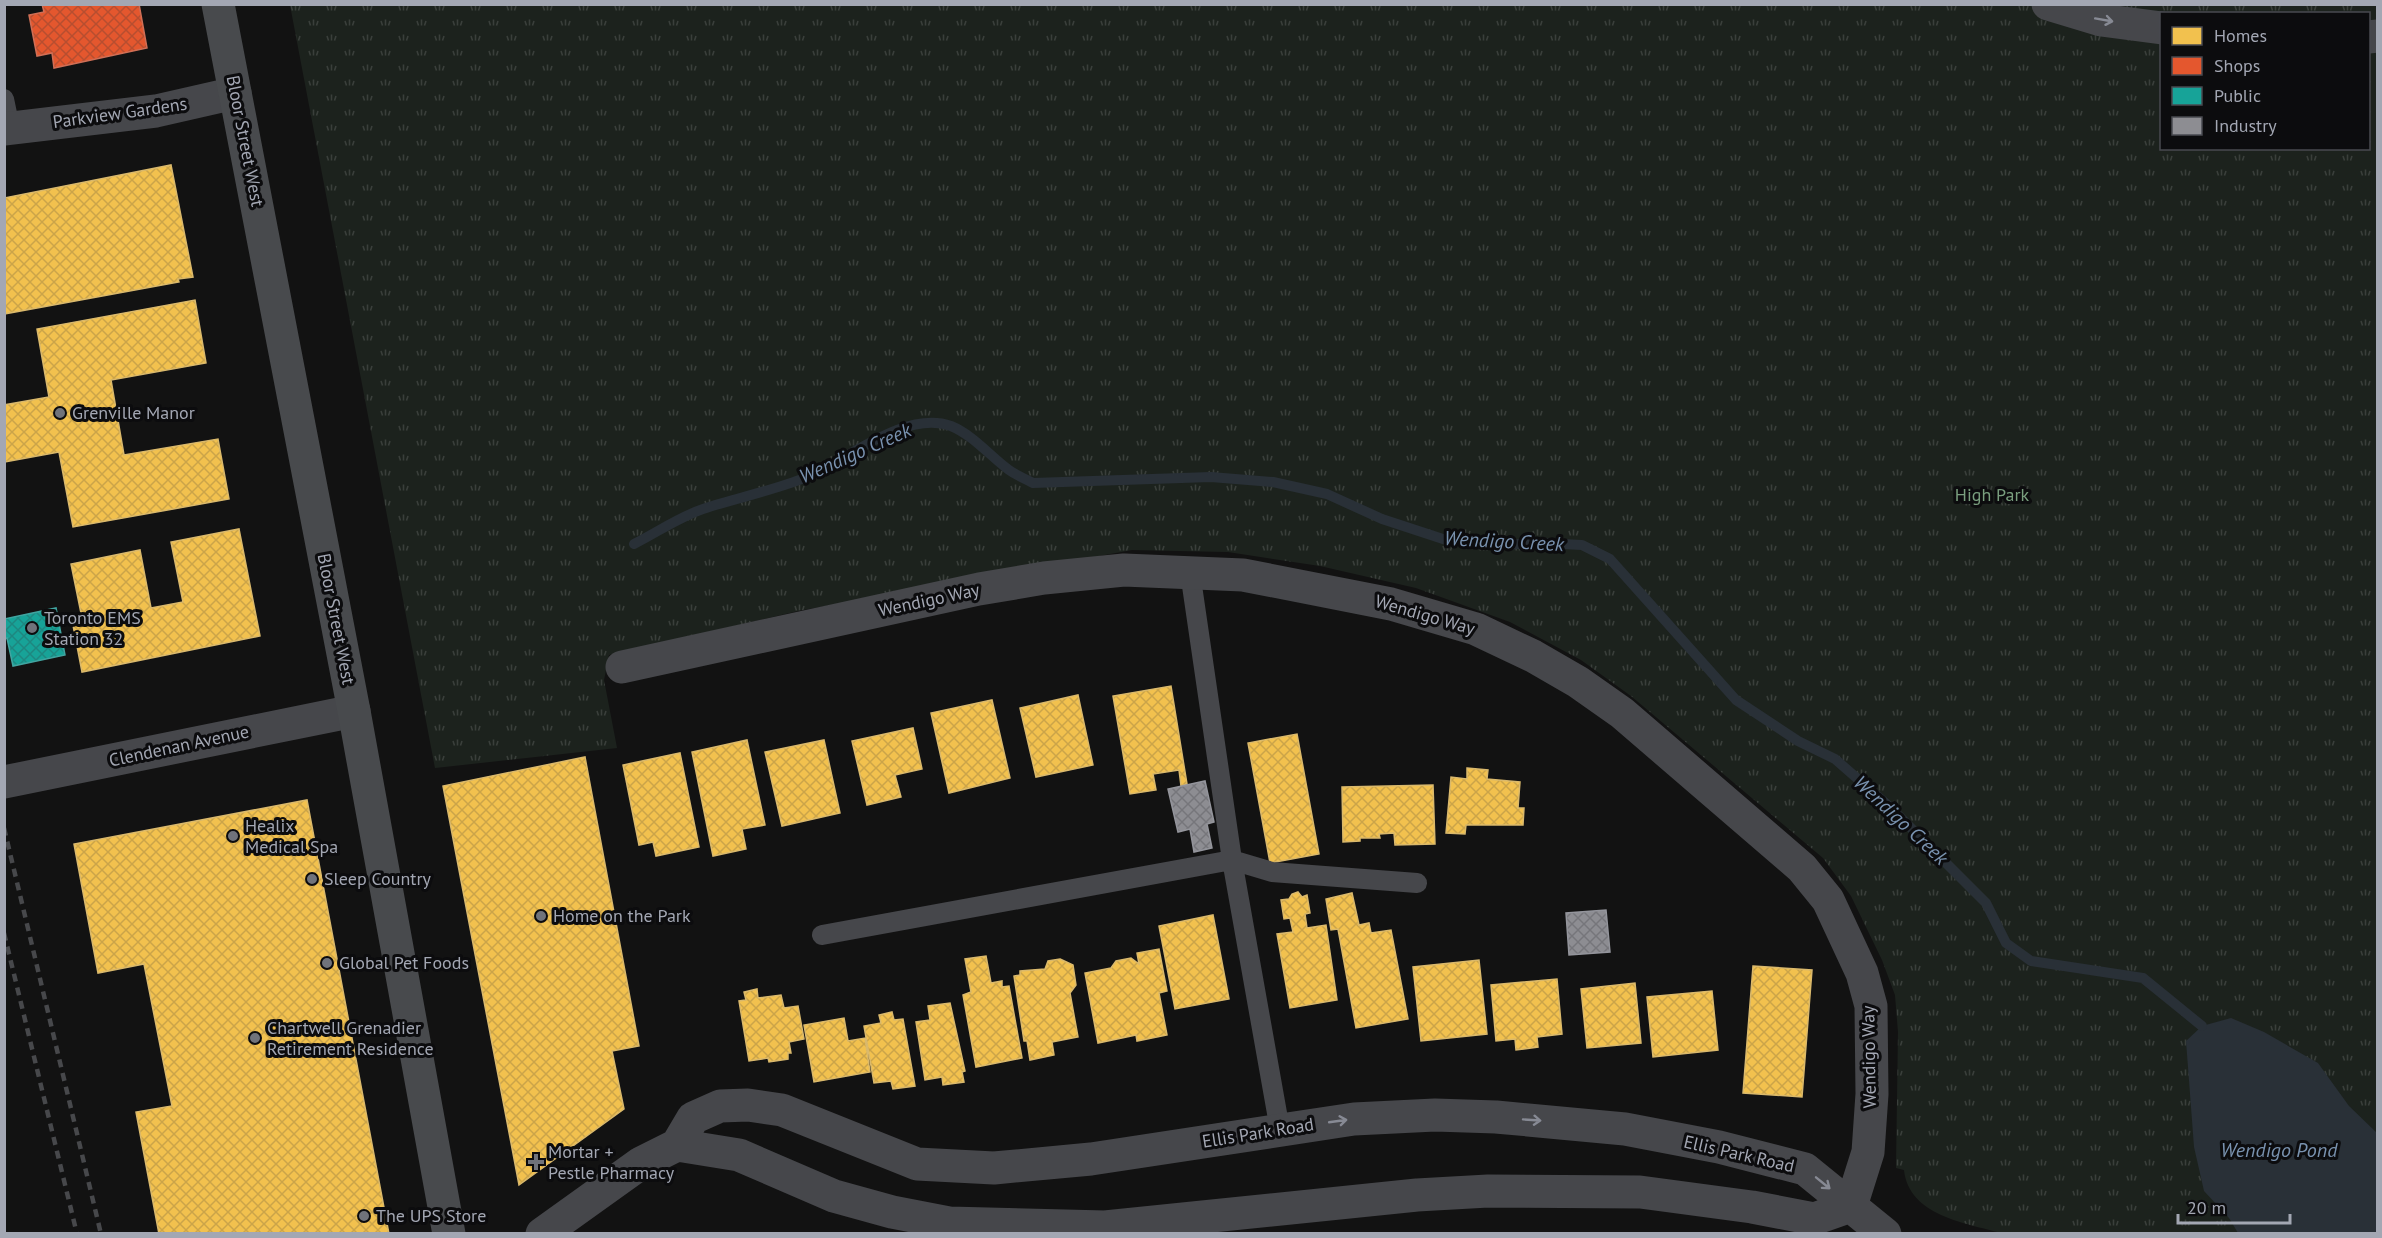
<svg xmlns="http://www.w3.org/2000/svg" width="2382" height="1238" font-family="'PT Sans',sans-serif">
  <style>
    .park { fill: url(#park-tufts); fill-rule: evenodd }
    .water { fill: #293037 }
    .homes { fill: url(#homes-cross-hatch); stroke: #dab96c; stroke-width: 1.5 }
    .shops { fill: url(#shops-cross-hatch); stroke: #d06f56; stroke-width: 1.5 }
    .public { fill: url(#public-cross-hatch); stroke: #41a4a0; stroke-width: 1.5 }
    .industry { fill: url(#industry-cross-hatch); stroke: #94959c; stroke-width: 1.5 }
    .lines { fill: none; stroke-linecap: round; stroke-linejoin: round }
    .stream { stroke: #293037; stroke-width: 10 }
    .lane { stroke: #46474b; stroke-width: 20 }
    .street { stroke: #46474b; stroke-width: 33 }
    .primary { stroke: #484a4d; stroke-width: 33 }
    .rail { stroke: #47484b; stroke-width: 4.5; stroke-dasharray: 8 6; stroke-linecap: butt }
    .oneway { stroke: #878a94 }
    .poi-dot { fill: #70737b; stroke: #0c0c0e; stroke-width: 2 }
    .labels { text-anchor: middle; stroke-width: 6; stroke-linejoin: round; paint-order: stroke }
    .street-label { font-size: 18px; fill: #a3a7b3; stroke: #0c0c0e }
    .poi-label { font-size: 18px; fill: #a3a7b3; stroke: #0c0c0e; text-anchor: start }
    .park-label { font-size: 18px; fill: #799e7e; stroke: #0c0c0e }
    .water-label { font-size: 20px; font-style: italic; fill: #7992af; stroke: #0c0c0e }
  </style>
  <defs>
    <pattern id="park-tufts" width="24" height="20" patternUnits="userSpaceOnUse" patternTransform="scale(1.5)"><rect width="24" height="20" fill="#1c221d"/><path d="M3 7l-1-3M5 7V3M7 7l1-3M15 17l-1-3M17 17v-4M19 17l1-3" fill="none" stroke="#3a3f3b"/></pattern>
    <pattern id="homes-cross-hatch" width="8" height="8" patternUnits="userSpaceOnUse" patternTransform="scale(1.5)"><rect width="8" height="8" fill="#f2c14e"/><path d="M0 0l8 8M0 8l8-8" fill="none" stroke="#cba449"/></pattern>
    <pattern id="shops-cross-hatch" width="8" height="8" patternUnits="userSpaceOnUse" patternTransform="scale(1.5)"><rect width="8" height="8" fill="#e4572e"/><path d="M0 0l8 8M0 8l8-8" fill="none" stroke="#b74e30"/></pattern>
    <pattern id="public-cross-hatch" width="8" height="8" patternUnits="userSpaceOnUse" patternTransform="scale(1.5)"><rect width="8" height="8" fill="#17a398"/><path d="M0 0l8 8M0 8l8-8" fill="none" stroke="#1e8780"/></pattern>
    <pattern id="industry-cross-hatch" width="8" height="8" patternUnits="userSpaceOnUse" patternTransform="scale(1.5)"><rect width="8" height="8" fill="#8d8d92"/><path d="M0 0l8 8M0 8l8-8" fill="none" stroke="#76767b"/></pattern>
  </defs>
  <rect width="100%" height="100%" fill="#121212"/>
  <!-- park -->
  <path class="park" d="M290,5H2377V1233H2001C1966,1223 1909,1216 1904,1170L1896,1168L1898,1032L1895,995L1882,960L1851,896L1823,858L1631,696L1581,660L1510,622L1416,588L1320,566L1228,552L1132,550L798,611L609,655L604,680L617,748L435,768ZM2162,14H2368V148H2162Z"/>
  <!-- water -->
  <path class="water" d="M2231,1018L2264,1032L2318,1063L2349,1106L2377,1133V1233H2238L2229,1218L2204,1191L2194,1147L2186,1041L2202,1026Z"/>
  <!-- homes -->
  <path class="homes" d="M171,165L193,277L178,279L179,282L4,314V198Z
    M195,300L206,363L111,380L124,455L218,439L229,499L73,527L59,452L4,462V405L49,397L37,329Z
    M239,529L260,636L82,672L72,620L82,618L71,564L140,550L151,608L183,602L171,542Z
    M1171,686L1187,784L1181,786L1179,770L1153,774L1156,790L1130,794L1113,696Z
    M1078,695L1093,765L1036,777L1020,708Z
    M992,700L1010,778L949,793L931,713Z
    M913,728L922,769L895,775L901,797L867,805L852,741Z
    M1297,734L1319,854L1270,863L1248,743Z
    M747,740L765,825L742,829L746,849L713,856L692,752Z
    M824,740L840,813L782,826L765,752Z
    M680,753L699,847L656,856L653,842L639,845L623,765Z
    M585,757L639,1046L612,1051L624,1109L519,1185L443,786Z
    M1467,768L1488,770L1487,779L1520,782L1518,808H1524L1523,825H1466L1465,834L1446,833L1451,777L1467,779Z
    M1433,785L1435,844L1395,845L1394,833L1379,834L1380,838H1360V841L1343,842L1342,787Z
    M307,800L389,1234H159L136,1112L172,1106L144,964L98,973L74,844Z
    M1298,892L1302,897L1307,895L1310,913L1305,914L1307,928L1326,925L1337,1000L1290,1008L1277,934L1293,932L1290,918L1284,919L1281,900L1289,899L1292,894Z
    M1352,893L1359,925L1369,923L1371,933L1391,930L1408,1019L1356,1028L1338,929L1331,930L1326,899Z
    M1213,915L1229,999L1175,1009L1159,926Z
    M1159,949L1167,991L1159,993L1167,1035L1137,1041L1136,1035L1098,1043L1085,973L1111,968L1116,961L1131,958L1139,964L1137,953Z
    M986,956L991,983L1002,981V987L1009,986L1022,1058L976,1067L963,995L971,992L965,959Z
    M1060,959L1073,965L1076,985L1070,993L1078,1037L1052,1042L1054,1055L1030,1060L1027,1041H1024L1014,976L1020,975V971L1045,969L1048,961Z
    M1479,960L1487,1034L1421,1041L1413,967Z
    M1753,966L1812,970L1802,1097L1743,1093Z
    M1557,979L1562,1034L1537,1037L1538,1047L1516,1050L1515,1039L1496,1041L1491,985Z
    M1635,983L1641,1043L1587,1048L1581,989Z
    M757,989L758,998L781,995L784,1008L798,1006L804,1039L789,1042L791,1053H788V1059L769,1062L768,1058L749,1061L739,1001L746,1000L744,992Z
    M1712,991L1718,1050L1653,1057L1647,997Z
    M950,1003L965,1071L962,1072L964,1082L943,1085L942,1077L925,1080L916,1022L930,1020L928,1006Z
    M892,1012L894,1020L903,1019L915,1086L893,1089L891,1081L874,1083L864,1026L881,1023L879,1015Z
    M844,1018L848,1041L865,1038L870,1072L814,1082L804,1025Z"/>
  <!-- shops -->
  <path class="shops" d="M42,4H139L147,48L54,68L52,53L37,56L29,15L44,12Z"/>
  <!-- public -->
  <path class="public" d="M56,608L65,655L13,666L7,638L4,639V619Z"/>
  <!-- industry -->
  <path class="industry" d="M1205,781L1214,822L1207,824L1212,848L1194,852L1190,829L1178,832L1168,789Z
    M1606,910L1610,952L1569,955L1566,913Z"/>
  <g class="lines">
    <!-- stream -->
    <path class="stream" d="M634,544C656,533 679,517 703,509C739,497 777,490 812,475C849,458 906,410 951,426C973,435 990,456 1009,470C1016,475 1025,479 1033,483L1211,477L1273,482L1327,494L1382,519L1446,540L1494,545L1543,543L1582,545L1610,559L1736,700L1798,741L1835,759L1891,808L1986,903L2006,943L2031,961L2143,978L2202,1026"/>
    <!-- lane -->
    <path class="lane" d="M4,99L10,128
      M1190,572L1232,860L1280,1130
      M822,935L1232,860L1272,872L1417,883"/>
    <!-- street -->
    <path class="street" d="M2048,4L2101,20L2162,28
      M2368,37L2378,36
      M4,129L156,111L235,93
      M622,667L979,589L1044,578L1124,570L1243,575L1391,604L1476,629L1533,656L1578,682L1622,713L1802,868L1828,900L1862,973L1871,1006L1872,1094L1868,1152L1851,1206
      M4,782L354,711
      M677,1145L693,1118L720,1106L748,1105L782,1110L917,1164L994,1168L1091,1159L1354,1119L1435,1115L1496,1117L1625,1129L1719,1147L1805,1169L1885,1234
      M542,1234L641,1163L677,1145L739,1155L834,1196L892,1212L949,1223L1105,1227L1417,1195L1488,1191L1640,1192L1752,1207L1814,1219L1851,1206"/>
    <!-- primary -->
    <path class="primary" d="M218,4L354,711L449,1234"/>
    <!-- rail -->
    <path class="rail" d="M4,828L101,1234
      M4,933L77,1234"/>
  </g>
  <!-- one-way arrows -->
  <defs><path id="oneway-shaft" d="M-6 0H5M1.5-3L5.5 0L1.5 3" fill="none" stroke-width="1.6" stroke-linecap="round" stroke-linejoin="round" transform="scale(1.5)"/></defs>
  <g class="oneway">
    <use href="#oneway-shaft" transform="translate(2104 20) rotate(10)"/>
    <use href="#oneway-shaft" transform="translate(1532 1120) rotate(4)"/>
    <use href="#oneway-shaft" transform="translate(1338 1121) rotate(-8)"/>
    <use href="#oneway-shaft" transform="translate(1823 1183) rotate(39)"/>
  </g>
  <!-- markers -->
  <g class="poi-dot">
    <circle cx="60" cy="413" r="6"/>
    <circle cx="32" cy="628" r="6"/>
    <circle cx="233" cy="836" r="6"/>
    <circle cx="312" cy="879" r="6"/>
    <circle cx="541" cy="916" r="6"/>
    <circle cx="327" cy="963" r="6"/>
    <circle cx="255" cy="1038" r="6"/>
    <path d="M533 1153h6v6h6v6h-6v6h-6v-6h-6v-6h6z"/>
    <circle cx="364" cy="1216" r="6"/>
  </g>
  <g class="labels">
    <!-- street labels -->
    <g class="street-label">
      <text transform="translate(120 113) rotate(-8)" y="6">Parkview Gardens</text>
      <text transform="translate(245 141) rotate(79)" y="6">Bloor Street West</text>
      <text transform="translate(929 600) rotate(-12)" y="6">Wendigo Way</text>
      <text transform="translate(1425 615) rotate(16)" y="6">Wendigo Way</text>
      <text transform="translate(336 619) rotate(79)" y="6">Bloor Street West</text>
      <text transform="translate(179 746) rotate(-12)" y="6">Clendenan Avenue</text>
      <text transform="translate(1869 1057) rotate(-91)" y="6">Wendigo Way</text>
      <text transform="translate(1258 1133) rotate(-9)" y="6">Ellis Park Road</text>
      <text transform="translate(1739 1154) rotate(13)" y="6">Ellis Park Road</text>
    </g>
    <!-- poi labels -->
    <g class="poi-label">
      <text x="72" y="419">Grenville Manor</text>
      <text x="44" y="624">Toronto EMS<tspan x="44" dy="21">Station 32</tspan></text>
      <text x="245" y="832">Healix<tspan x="245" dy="21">Medical Spa</tspan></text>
      <text x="324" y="885">Sleep Country</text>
      <text x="553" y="922">Home on the Park</text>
      <text x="339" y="969">Global Pet Foods</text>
      <text x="267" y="1034">Chartwell Grenadier<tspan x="267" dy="21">Retirement Residence</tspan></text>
      <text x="548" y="1158">Mortar +<tspan x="548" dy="21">Pestle Pharmacy</tspan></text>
      <text x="376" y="1222">The UPS Store</text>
    </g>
    <!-- park labels -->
    <g class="park-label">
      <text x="1992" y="501">High Park</text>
    </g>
    <!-- water labels -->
    <g class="water-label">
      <text transform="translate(855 453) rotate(-24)" y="7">Wendigo Creek</text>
      <text transform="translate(1504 541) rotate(3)" y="7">Wendigo Creek</text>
      <text transform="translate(1901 820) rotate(43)" y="7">Wendigo Creek</text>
      <text x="2279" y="1157">Wendigo Pond</text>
    </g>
  </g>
  <!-- border -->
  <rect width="2382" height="1238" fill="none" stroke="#a3a7b3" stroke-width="12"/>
  <!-- legend -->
  <rect x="2160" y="12" width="210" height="138" fill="#0c0c0e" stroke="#484a50" stroke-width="1.5"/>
  <rect x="2172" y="27" width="30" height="18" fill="#f2c14e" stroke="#484a50" stroke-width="1.5"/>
  <text x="2214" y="42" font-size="18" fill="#a3a7b3">Homes</text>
  <rect x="2172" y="57" width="30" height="18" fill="#e4572e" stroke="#484a50" stroke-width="1.5"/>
  <text x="2214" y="72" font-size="18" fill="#a3a7b3">Shops</text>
  <rect x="2172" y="87" width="30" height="18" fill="#17a398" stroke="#484a50" stroke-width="1.5"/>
  <text x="2214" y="102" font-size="18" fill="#a3a7b3">Public</text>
  <rect x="2172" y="117" width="30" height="18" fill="#8d8d92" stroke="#484a50" stroke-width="1.5"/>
  <text x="2214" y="132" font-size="18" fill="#a3a7b3">Industry</text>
  <!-- scale -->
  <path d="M2178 1214v9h112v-9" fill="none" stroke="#a3a7b3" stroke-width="3"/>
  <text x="2187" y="1214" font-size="18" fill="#a3a7b3" stroke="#0c0c0e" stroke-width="4.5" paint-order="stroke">20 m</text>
</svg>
